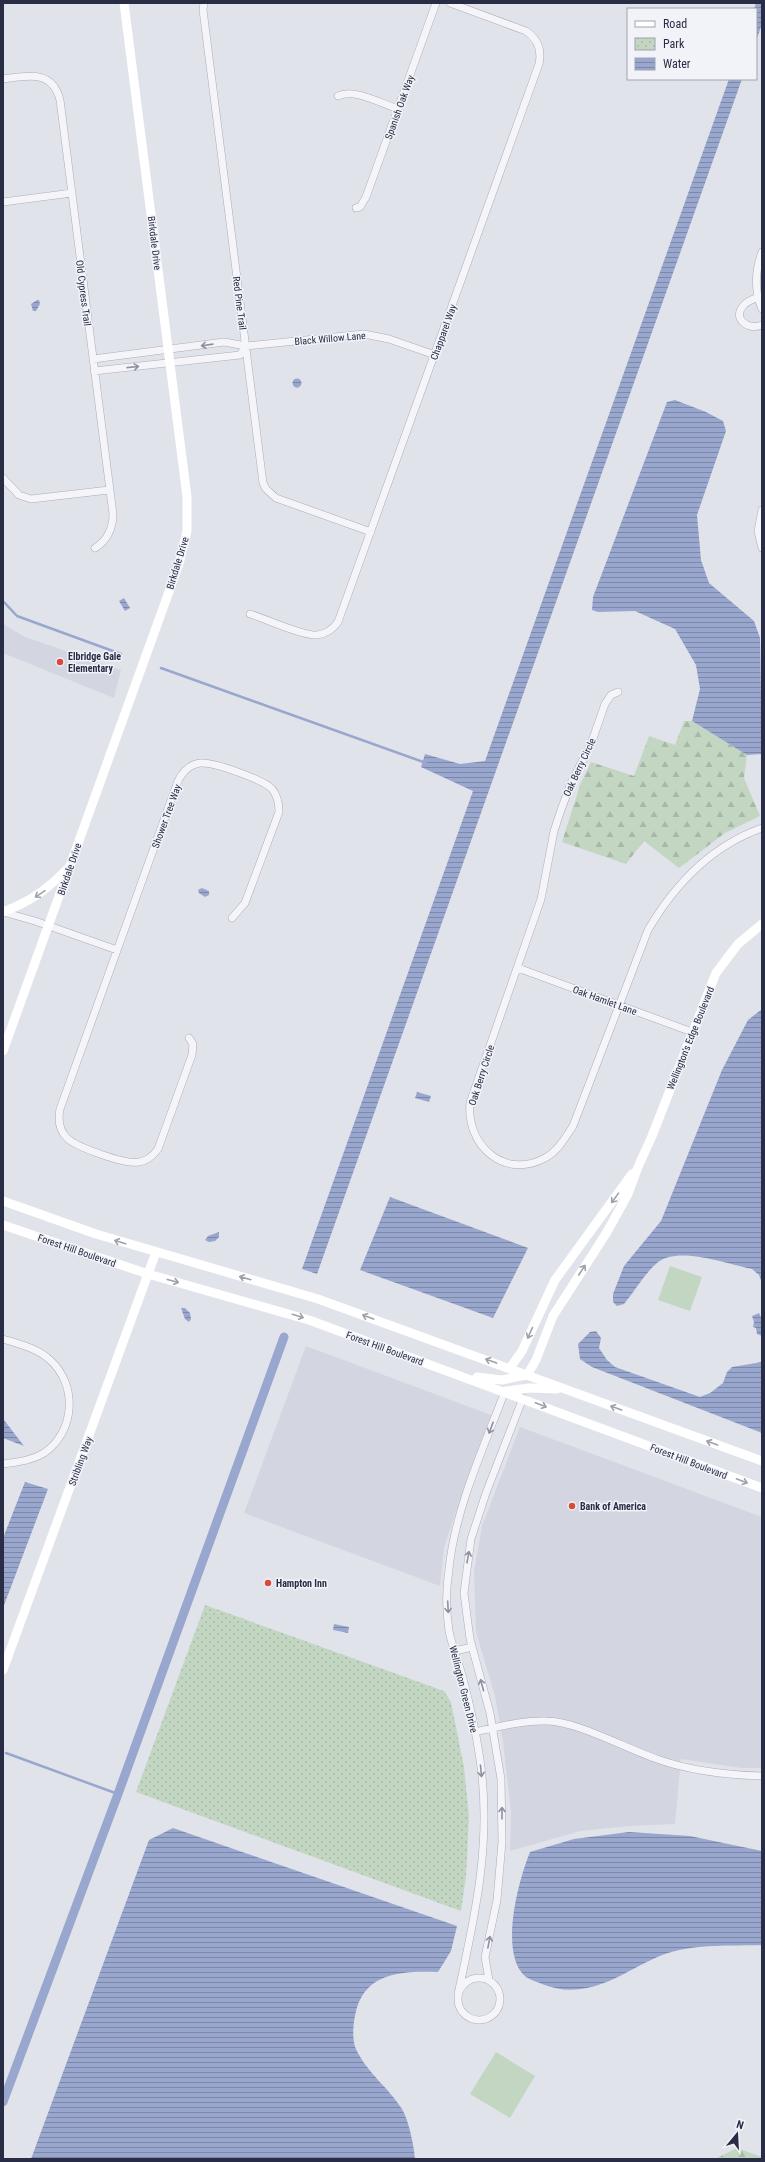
<svg xmlns="http://www.w3.org/2000/svg" width="765" height="2162" font-family="'Roboto Condensed',sans-serif">
  <style>
    .built { fill: #d3d5e0 }
    .green { fill: #c2d6c2 }
    .forest { fill: url(#forest-firs) }
    .park { fill: url(#park-dots) }
    .water { fill: url(#water-rules) }
    .lines { fill: none; stroke-linecap: round; stroke-linejoin: round }
    .stream { stroke: #99a7ce; stroke-width: 2.5 }
    .canal { stroke: #99a7ce; stroke-width: 9 }
    .street-casing { stroke: #aaacb9; stroke-width: 8 }
    .street { stroke: #f5f5f9; stroke-width: 7 }
    .secondary { stroke: #fff; stroke-width: 9 }
    .oneway { stroke: #8e909f }
    .oneway2 { stroke: #9ea0ab }
    .poi-dot { fill: #da493c; stroke: #f1f3f8; stroke-width: 1.5 }
    .labels { text-anchor: middle; stroke-width: 3; stroke-linejoin: round; paint-order: stroke }
    .street-label { font-size: 10px; fill: #282c45; stroke: #f1f3f8 }
    .poi-label { font-size: 10px; font-weight: bold; fill: #282c45; stroke: #f1f3f8; text-anchor: start }
  </style>
  <defs>
    <pattern id="forest-firs" width="22" height="20" patternUnits="userSpaceOnUse"><rect width="22" height="20" fill="#c2d6c2"/><path d="M5 1l3.5 6h-7zM16 11l3.5 6h-7z" fill="#a7b8a8"/></pattern>
    <pattern id="park-dots" width="8" height="8" patternUnits="userSpaceOnUse"><rect width="8" height="8" fill="#c2d6c2"/><path d="M2 2h.1M6 6h.1" fill="none" stroke="#a7b8a8" stroke-width="1.8" stroke-linecap="round"/></pattern>
    <pattern id="water-rules" width="6" height="5" patternUnits="userSpaceOnUse"><rect width="6" height="5" fill="#99a7ce"/><path d="M0 2.5h6" fill="none" stroke="#7d88a9"/></pattern>
  </defs>
  <rect width="100%" height="100%" fill="#e1e3eb"/>
  <!-- built -->
  <path class="built" d="M3,624L25,637L121,670L114,698L3,653Z
    M306,1346L491,1415L462,1494L444,1547L440,1586L244,1513Z
    M520,1427L762,1517V1768H741L681,1759L675,1824L629,1826L580,1831L510,1851L511,1812L503,1742L495,1696L476,1632L474,1572L482,1526Z"/>
  <!-- green -->
  <path class="green" d="M670,1266L702,1277L690,1311L658,1300Z
    M496,2052L535,2076L510,2118L470,2094Z"/>
  <!-- forest -->
  <path class="forest" d="M684,721H692L747,755L744,778L760,816L725,833L679,868L644,841L626,864L562,842L580,785L591,762L634,776L649,736L675,745Z
    M737,2148L762,2157V2159H715Z"/>
  <!-- park -->
  <path class="park" d="M205,1605L444,1691L451,1702L464,1767L469,1817L466,1876L461,1911L136,1792Z"/>
  <!-- water -->
  <path class="water" d="M756,3H762V24L756,41V9H754Z
    M729,79H742L317,1274L302,1269L473,791L421,767L425,754L460,764L485,761Z
    M37,300H39L40,304L36,311H33L31,304Z
    M292.5 383a4.5 4.5 0 1 1 9 0a4.5 4.5 0 1 1-9 0Z
    M675,400L706,412L723,421L726,431L697,515L701,560L709,583L754,621L760,638L762,754L747,755L692,721L700,689L696,665L675,629L635,611L598,612L592,610L593,597L667,402Z
    M124,598L130,608L125,611L119,601Z
    M202,888L209,891V895L205,897L199,893L198,890Z
    M762,1009V1283L759,1275L752,1269C728,1264 677,1245 657,1263C644,1274 635,1291 624,1304L617,1306L613,1302V1294L624,1266L661,1221L722,1070L748,1020Z
    M417,1092L431,1096L429,1102L415,1098Z
    M390,1197L528,1248L493,1318L360,1270Z
    M219,1232V1237L215,1241L209,1242L205,1240L208,1236Z
    M181,1308H185L190,1313L191,1319L189,1322L185,1319Z
    M759,1313L762,1319V1336L757,1334L756,1328L753,1327L754,1322L752,1316Z
    M596,1331L601,1338L599,1348L607,1360L615,1367L700,1397L710,1393L723,1383L727,1372L732,1367L762,1362V1433L592,1367L580,1359L578,1344L590,1332Z
    M3,1420H4L24,1446L3,1438Z
    M25,1482L48,1489L3,1608V1538Z
    M334,1624L349,1627L348,1633L333,1630Z
    M173,1828L457,1926L451,1951L438,1972C401,1971 363,1972 355,2016C353,2025 352,2041 356,2049C367,2073 389,2088 402,2109C409,2121 414,2146 415,2159H31L149,1840Z
    M629,1832L690,1836L762,1851V1945C732,1946 697,1944 668,1953C638,1963 613,1985 581,1989C567,1991 555,1989 542,1984C538,1982 530,1980 526,1977C498,1954 519,1879 530,1852L574,1839Z"/>
  <g class="lines">
    <!-- stream -->
    <path class="stream" d="M3,601L17,616L121,654
      M161,668L426,763
      M6,1753L118,1794"/>
    <!-- canal -->
    <path class="canal" d="M3,2102L118,1794L284,1337"/>
    <defs>
      <path id="street" d="M204,3L203,10L263,483L266,489L276,498L371,532
        M3,79C27,76 52,69 60,100L113,514C113,528 107,541 95,548
        M338,96C355,88 382,104 398,109
        M3,202L72,193
        M356,208L360,207L366,197L436,3
        M762,252C755,271 754,290 762,309
        M758,297C753,299 747,301 744,305C731,318 748,331 762,325
        M93,359L224,342L246,346L364,334L389,339L435,355
        M94,371L240,355L246,346
        M3,478L19,495L31,499L109,490
        M762,510L758,531L762,548
        M250,614C266,619 303,636 317,635C326,634 333,629 338,622L539,64C542,50 538,39 526,31L450,3
        M618,692L611,695L605,704L591,744L571,783L561,810L554,831L541,899L470,1103C466,1145 504,1180 545,1158C558,1151 565,1138 573,1126L648,930C675,884 711,846 762,828
        M3,912L35,921L117,950
        M518,968L692,1032
        M189,1038L193,1044L192,1055L158,1149C153,1156 147,1161 139,1162C126,1165 76,1147 67,1138C59,1130 58,1119 60,1109L178,781C183,771 190,764 201,763C214,762 264,780 272,789C278,796 279,804 279,812L245,903L232,918
        M3,1339C19,1344 37,1348 50,1360C78,1385 75,1432 44,1453C31,1461 17,1462 3,1464
        M455,1651L472,1647
        M475,1732C498,1727 523,1720 547,1721C576,1721 627,1749 657,1759C690,1771 727,1775 762,1776
        M458 1999a21 21 0 1 1 42 0a21 21 0 1 1-42 0Z
        M489,1980L485,1957L497,1900L502,1842L501,1779L490,1713L470,1639L464,1593L471,1539L486,1493L523,1398
        M458,1994C475,1916 491,1846 481,1767C477,1736 470,1705 462,1675C458,1661 452,1646 449,1631C446,1611 446,1588 449,1569C455,1509 484,1447 505,1391"/>
    </defs>
    <!-- street casing -->
    <use href="#street" class="street-casing"/>
    <!-- street -->
    <use href="#street" class="street"/>
    <!-- secondary -->
    <path class="secondary" d="M3,912C29,902 47,890 66,870
      M3,1051L179,564L187,531V497L124,3
      M3,1201L96,1234L318,1299L762,1461
      M3,1225L148,1274L309,1320L762,1488
      M510,1368L522,1351L555,1280L632,1174
      M527,1375L536,1360L553,1316L607,1232L628,1194L638,1167L652,1136L716,973L738,944L762,924
      M477,1377L502,1380L526,1375
      M506,1391L529,1388L557,1389
      M3,1670L156,1252"/>
  </g>
  <!-- one-way arrows -->
  <defs><path id="oneway-shaft" d="M-6 0H5M1.5-3L5.5 0L1.5 3" fill="none" stroke-width="1.6" stroke-linecap="round" stroke-linejoin="round"/></defs>
  <g class="oneway">
    <use href="#oneway-shaft" transform="translate(207 345) rotate(172)"/>
    <use href="#oneway-shaft" transform="translate(133 367) rotate(-6)"/>
    <use href="#oneway-shaft" transform="translate(491 1428) rotate(110)"/>
    <use href="#oneway-shaft" transform="translate(468 1557) rotate(-80)"/>
    <use href="#oneway-shaft" transform="translate(448 1607) rotate(87)"/>
    <use href="#oneway-shaft" transform="translate(482 1685) rotate(-105)"/>
    <use href="#oneway-shaft" transform="translate(481 1771) rotate(85)"/>
    <use href="#oneway-shaft" transform="translate(502 1813) rotate(-90)"/>
    <use href="#oneway-shaft" transform="translate(489 1942) rotate(-79)"/>
  </g>
  <g class="oneway2">
    <use href="#oneway-shaft" transform="translate(40 894) rotate(146)"/>
    <use href="#oneway-shaft" transform="translate(615 1198) rotate(126)"/>
    <use href="#oneway-shaft" transform="translate(120 1242) rotate(-163)"/>
    <use href="#oneway-shaft" transform="translate(582 1270) rotate(-57)"/>
    <use href="#oneway-shaft" transform="translate(245 1278) rotate(-164)"/>
    <use href="#oneway-shaft" transform="translate(173 1281) rotate(15)"/>
    <use href="#oneway-shaft" transform="translate(298 1316) rotate(17)"/>
    <use href="#oneway-shaft" transform="translate(368 1317) rotate(-160)"/>
    <use href="#oneway-shaft" transform="translate(530 1333) rotate(114)"/>
    <use href="#oneway-shaft" transform="translate(491 1361) rotate(-160)"/>
    <use href="#oneway-shaft" transform="translate(541 1405) rotate(21)"/>
    <use href="#oneway-shaft" transform="translate(616 1408) rotate(-160)"/>
    <use href="#oneway-shaft" transform="translate(712 1443) rotate(-160)"/>
    <use href="#oneway-shaft" transform="translate(742 1481) rotate(21)"/>
  </g>
  <!-- markers -->
  <g class="poi-dot">
    <circle cx="60" cy="662" r="4"/>
    <circle cx="572" cy="1506" r="4"/>
    <circle cx="268" cy="1583" r="4"/>
  </g>
  <g class="labels">
    <!-- street labels -->
    <g class="street-label">
      <text transform="translate(399 107) rotate(-70)" y="4">Spanish Oak Way</text>
      <text transform="translate(155 243) rotate(83)" y="4">Birkdale Drive</text>
      <text transform="translate(84 293) rotate(83)" y="4">Old Cypress Trail</text>
      <text transform="translate(240 303) rotate(83)" y="4">Red Pine Trail</text>
      <text transform="translate(443 332) rotate(-70)" y="4">Chapparel Way</text>
      <text transform="translate(330 338) rotate(-5)" y="4">Black Willow Lane</text>
      <text transform="translate(177 563) rotate(-73)" y="4">Birkdale Drive</text>
      <text transform="translate(579 767) rotate(-65)" y="4">Oak Berry Circle</text>
      <text transform="translate(166 816) rotate(-70)" y="4">Shower Tree Way</text>
      <text transform="translate(69 869) rotate(-71)" y="4">Birkdale Drive</text>
      <text transform="translate(605 1000) rotate(20)" y="4">Oak Hamlet Lane</text>
      <text transform="translate(690 1038) rotate(-68)" y="4">Wellington's Edge Boulevard</text>
      <text transform="translate(481 1075) rotate(-72)" y="4">Oak Berry Circle</text>
      <text transform="translate(77 1250) rotate(19)" y="4">Forest Hill Boulevard</text>
      <text transform="translate(385 1348) rotate(20)" y="4">Forest Hill Boulevard</text>
      <text transform="translate(80 1461) rotate(-70)" y="4">Stribling Way</text>
      <text transform="translate(689 1461) rotate(21)" y="4">Forest Hill Boulevard</text>
      <text transform="translate(464 1689) rotate(76)" y="4">Wellington Green Drive</text>
    </g>
    <!-- poi labels -->
    <g class="poi-label">
      <text x="68" y="660">Elbridge Gale<tspan x="68" dy="12">Elementary</tspan></text>
      <text x="580" y="1510">Bank of America</text>
      <text x="276" y="1587">Hampton Inn</text>
    </g>
  </g>
  <!-- border -->
  <rect width="765" height="2162" fill="none" stroke="#282c45" stroke-width="8"/>
  <!-- legend -->
  <rect x="627" y="8" width="130" height="72" fill="#f1f3f8" stroke="#a1a3b0"/>
  <rect x="635" y="21" width="20" height="6" fill="#ffffff" stroke="#a1a3b0"/>
  <text x="663" y="28" font-size="12" fill="#282c45">Road</text>
  <rect x="635" y="38" width="20" height="12" fill="url(#park-dots)" stroke="#a1a3b0"/>
  <text x="663" y="48" font-size="12" fill="#282c45">Park</text>
  <rect x="635" y="58" width="20" height="12" fill="url(#water-rules)" stroke="#a1a3b0"/>
  <text x="663" y="68" font-size="12" fill="#282c45">Water</text>
  <!-- north arrow -->
  <g transform="translate(737 2134) rotate(18)" stroke="#f1f3f8" stroke-width="3" paint-order="stroke">
  <path d="M0-3L7 15L0 10L-7 15Z" fill="#282c45"/>
  <text y="-6" font-size="11" font-weight="bold" text-anchor="middle" fill="#282c45">N</text>
  </g>
</svg>
